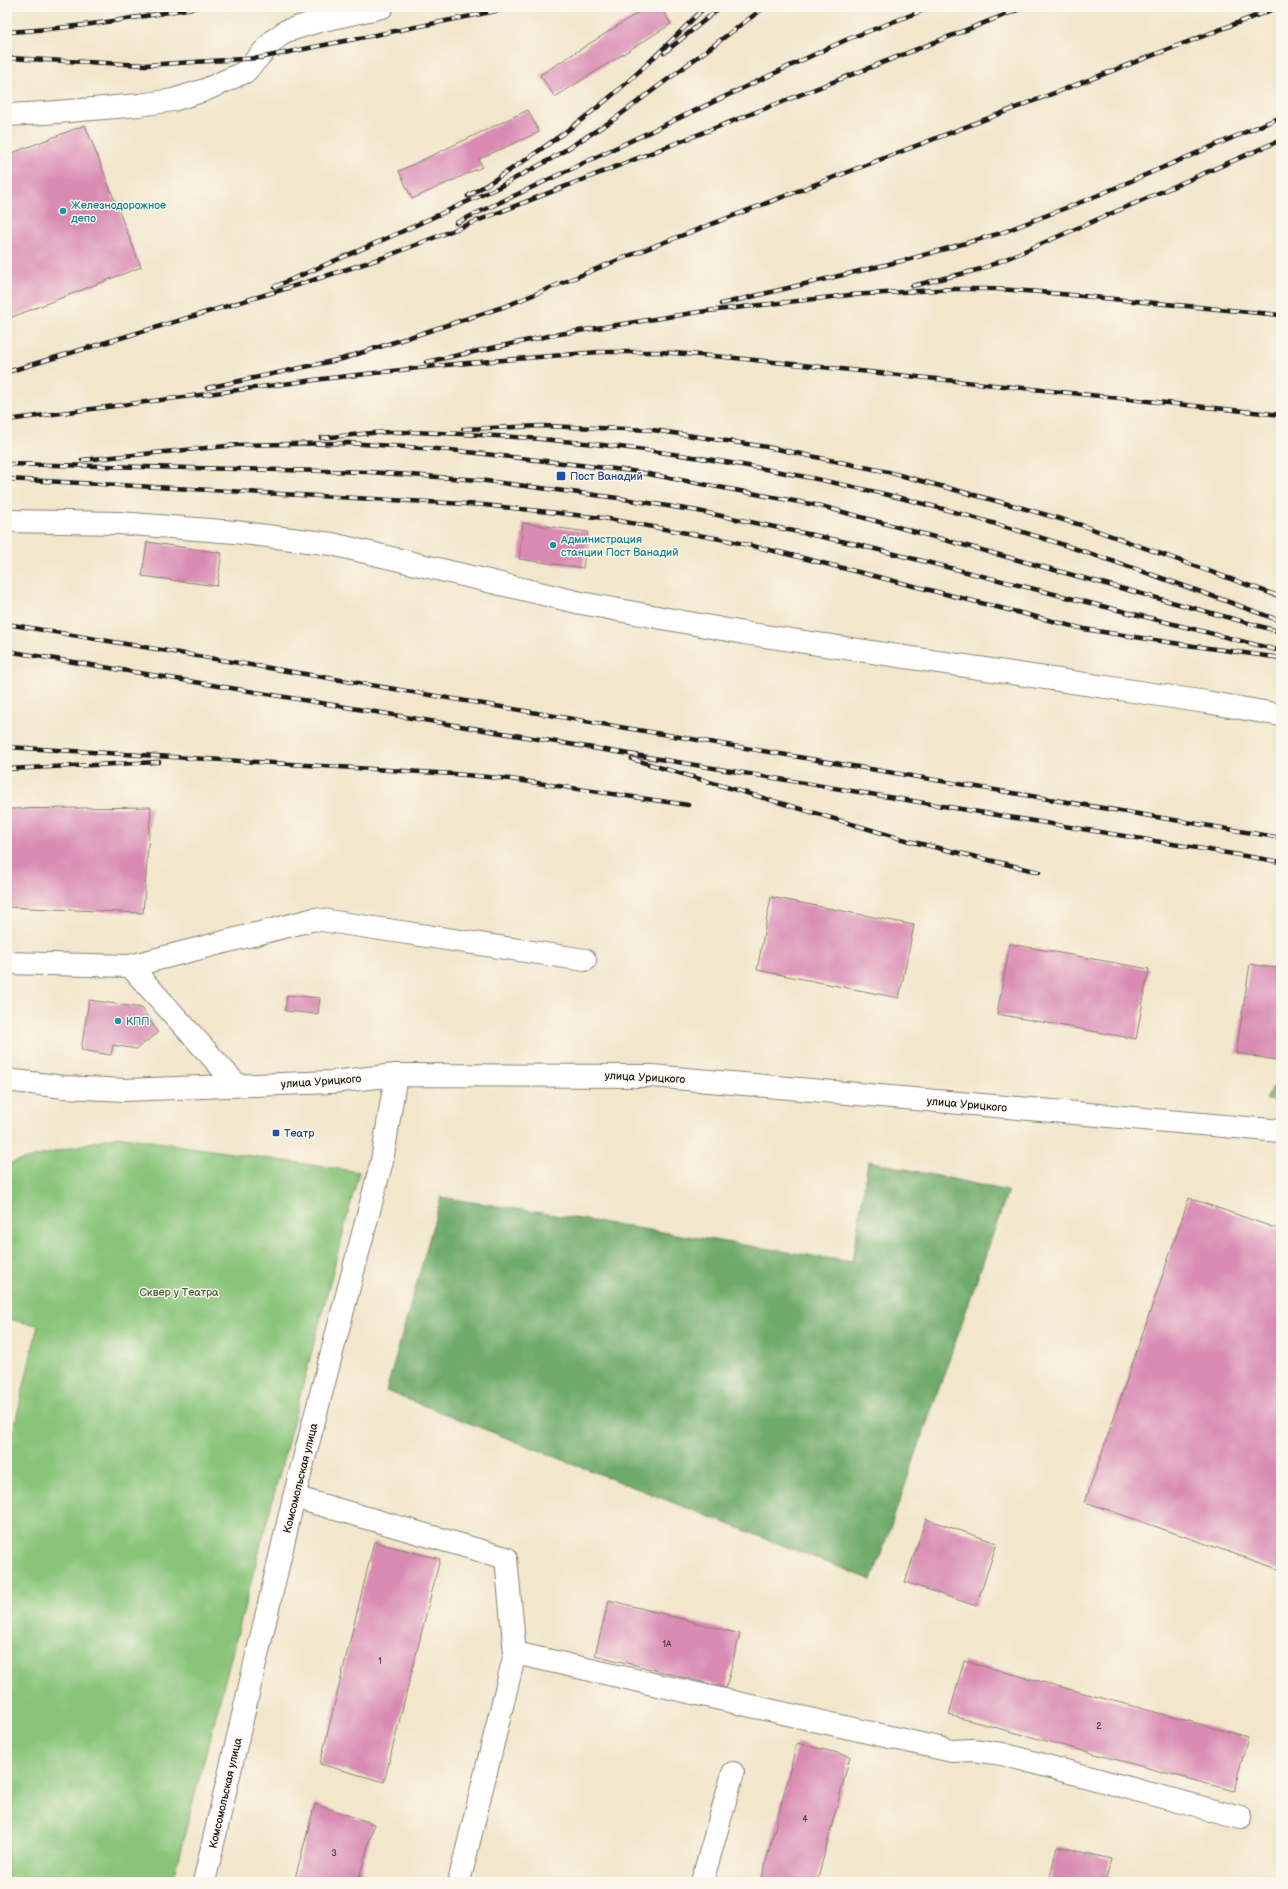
<svg xmlns="http://www.w3.org/2000/svg" width="1288" height="1889" font-family="'Balsamiq Sans',sans-serif">
  <style>
    .green { fill: #89c479; stroke: #52704a }
    .forest { fill: #6eaa69; stroke: #456342 }
    .building { fill: #d98bb3 }
    .lines { fill: none; stroke-linecap: round; stroke-linejoin: round }
    .minor-casing { stroke: #878174; stroke-width: 24 }
    .minor { stroke: #fff; stroke-width: 22 }
    .rail-casing { stroke: #1c1c1c; stroke-width: 4.5 }
    .rail { stroke: #fbf7ec; stroke-width: 3; stroke-dasharray: 9; stroke-linecap: butt }
    .culture-dot { fill: #0f9aa8; stroke: #fbf7ec; stroke-width: 1.5 }
    .transit-dot { fill: #1a4fb4; stroke: #fbf7ec; stroke-width: 1.5 }
    .labels { text-anchor: middle; stroke-width: 3; stroke-linejoin: round; paint-order: stroke }
    .number-label { font-size: 9px; fill: #4b3842 }
    .culture-label { font-size: 11px; fill: #0d838f; stroke: #fbf7ec; text-anchor: start }
    .transit-label { font-size: 11px; fill: #164399; stroke: #fbf7ec; text-anchor: start }
    .street-label { font-size: 11px; fill: #1c1c1c; stroke: #fbf7ec }
    .park-label { font-size: 11px; fill: #485f41; stroke: #fbf7ec }
  </style>
  <rect width="100%" height="100%" fill="#fbf7ec"/>
  <filter id="ink" filterUnits="userSpaceOnUse"><feTurbulence type="fractalNoise" baseFrequency=".025" numOctaves="2"/><feDisplacementMap in="SourceGraphic" scale="8" xChannelSelector="R" yChannelSelector="G"/><feConvolveMatrix kernelMatrix="1 2 1 2 8 2 1 2 1" color-interpolation-filters="sRGB"/></filter>
  <filter id="wash" filterUnits="userSpaceOnUse"><feTurbulence type="fractalNoise" baseFrequency=".012" numOctaves="4" result="noise"/><feDisplacementMap in="SourceGraphic" scale="16" xChannelSelector="R" yChannelSelector="G"/><feGaussianBlur stdDeviation="0.9" result="paint"/><feColorMatrix in="noise" values="0 0 0 0 0 0 0 0 0 0 0 0 0 0 0 0 0 1.4 0 .05"/><feComposite in="paint" operator="in"/></filter>
  <g filter="url(#wash)">
    <rect width="100%" height="100%" fill="#f2e6cb"/>
    <!-- green -->
    <path class="green" d="M117,1136L359,1172L172,1882H7V1458L38,1325L7,1319V1164Z"/>
    <!-- forest -->
    <path class="forest" d="M1281,1083V1102L1266,1100L1272,1088Z
      M868,1161L1008,1191L872,1580L386,1391L441,1197L852,1262Z"/>
    <g id="blocks">
      <!-- building -->
      <path class="building" d="M647,7H660L671,24L555,97L540,75Z
        M528,110L539,132L479,159L482,167L412,199L399,171Z
        M85,125L141,267L7,319V155Z
        M523,523L588,532L583,568L519,559Z
        M147,542L222,553L217,586L142,576Z
        M151,807L143,913L7,907V809Z
        M771,897L914,925L899,998L757,970Z
        M1010,944L1149,969L1136,1039L997,1014Z
        M1250,964L1281,969V1061L1236,1053Z
        M287,995L320,998L318,1014L285,1011Z
        M89,1000L142,1008L158,1033L136,1049L113,1045L111,1055L81,1050Z
        M1189,1198L1281,1230V1570L1085,1502Z
        M926,1519L997,1543L976,1606L905,1582Z
        M374,1542L440,1559L384,1782L320,1764Z
        M609,1600L740,1634L726,1688L595,1655Z
        M964,1661L1248,1737L1234,1791L949,1715Z
        M797,1743L850,1756L817,1882H761Z
        M315,1804L374,1824L358,1882H294Z
        M1057,1846L1111,1859L1105,1882H1049Z"/>
    </g>
  </g>
  <g filter="url(#ink)">
    <use href="#blocks" fill-opacity="0" stroke="#878174" stroke-width="1"/>
    <g class="lines">
      <defs>
        <path id="minor" d="M7,115L45,113L139,105L173,100L205,90L245,72L274,40L286,31L319,21L382,7
          M7,521L119,523L235,532L332,544L581,603L744,633L1206,702L1281,715
          M7,963L130,966L315,919L585,960
          M130,966L237,1085
          M7,1080L64,1087L125,1090L332,1082L396,1075L652,1076L1281,1131
          M294,1497L506,1558L515,1653
          M204,1882L294,1497L382,1161L396,1075
          M459,1882L515,1653L952,1751L973,1750L1002,1754L1241,1818
          M702,1882L733,1773"/>
      </defs>
      <!-- minor casing -->
      <use href="#minor" class="minor-casing"/>
      <!-- minor -->
      <use href="#minor" class="minor"/>
      <defs>
        <path id="rail" d="M7,32C71,29 135,18 198,7
          M664,53L721,7
          M7,58L145,65L259,58L516,7
          M468,196C518,166 566,134 610,97C643,70 675,37 705,7
          M456,223L811,56L848,39L932,7
          M912,286L981,269L1013,256L1281,140
          M274,287L401,232L497,188L551,159L613,120L765,7
          M721,304L910,259L1001,233L1089,199L1281,117
          M426,362L553,335L699,312L850,295L954,289H996L1040,292L1281,315
          M7,372L301,284L382,258L1025,7
          M207,388L342,359L506,306L623,258L1279,7
          M7,420L322,379L445,365L551,356L599,352H660L725,357L1281,415
          M463,429L542,426L653,430L767,447L888,472L1019,507L1081,525L1281,597
          M321,438C346,436 371,432 395,432C440,432 484,435 529,438C647,447 765,466 880,493C1016,525 1150,573 1281,621
          M82,460L237,445L348,443L450,450L632,471L821,506L1281,632
          M7,464L369,472L479,480L618,498L698,511L851,543L1281,651
          M7,479L484,505L603,518L726,540L783,553L1084,629L1180,644L1281,658
          M7,624L1281,838
          M7,651L1281,862
          M7,747L454,774L510,779L688,805
          M632,759L909,841L1039,872
          M7,769L159,762"/>
      </defs>
      <!-- rail casing -->
      <use href="#rail" class="rail-casing"/>
      <!-- rail -->
      <use href="#rail" class="rail"/>
    </g>
  </g>
  <!-- markers -->
  <g class="culture-dot">
    <circle cx="63" cy="211" r="4"/>
    <circle cx="553" cy="545" r="4"/>
    <circle cx="118" cy="1021" r="4"/>
  </g>
  <g class="transit-dot">
    <rect x="556" y="471" width="10" height="10" rx="2"/>
    <rect x="272" y="1129" width="8" height="8" rx="2"/>
  </g>
  <g class="labels">
    <!-- number labels -->
    <g class="number-label">
      <text x="667" y="1647">1А</text>
      <text x="380" y="1664">1</text>
      <text x="1099" y="1729">2</text>
      <text x="805" y="1822">4</text>
      <text x="334" y="1856">3</text>
    </g>
    <!-- culture labels -->
    <g class="culture-label">
      <text x="71" y="209">Железнодорожное<tspan x="71" dy="13">депо</tspan></text>
      <text x="561" y="543">Администрация<tspan x="561" dy="13">станции Пост Ванадий</tspan></text>
      <text x="126" y="1025">КПП</text>
    </g>
    <!-- transit labels -->
    <g class="transit-label">
      <text x="570" y="480">Пост Ванадий</text>
      <text x="284" y="1137">Театр</text>
    </g>
    <!-- street labels -->
    <g class="street-label">
      <text transform="translate(645 1077) rotate(3)" y="4">улица Урицкого</text>
      <text transform="translate(321 1081) rotate(-4)" y="4">улица Урицкого</text>
      <text transform="translate(967 1104) rotate(5)" y="4">улица Урицкого</text>
      <text transform="translate(300 1478) rotate(-76)" y="4">Комсомольская улица</text>
      <text transform="translate(225 1793) rotate(-77)" y="4">Комсомольская улица</text>
    </g>
    <!-- park labels -->
    <g class="park-label">
      <text x="179" y="1296">Сквер у Театра</text>
    </g>
  </g>
  <!-- margin -->
  <rect width="1288" height="1889" fill="none" stroke="#fbf7ec" stroke-width="24"/>
</svg>
